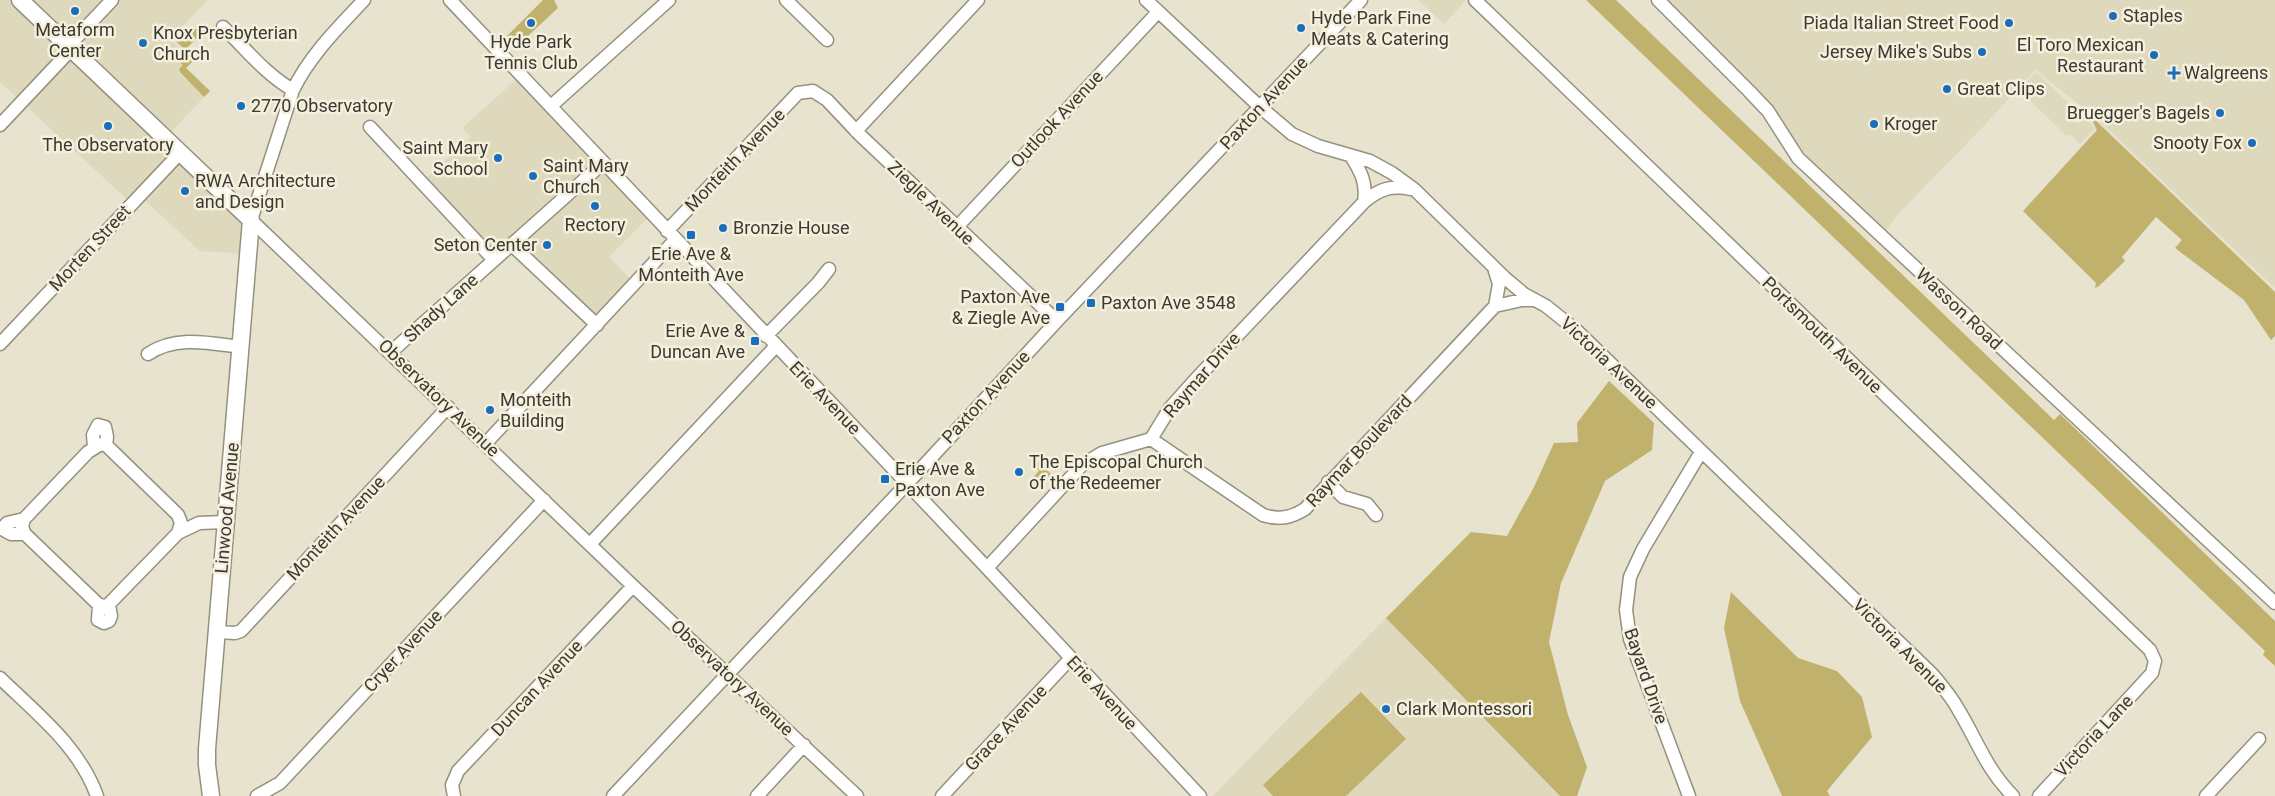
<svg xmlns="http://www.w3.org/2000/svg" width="2275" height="796" font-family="Roboto,sans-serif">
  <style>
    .built { fill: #ded8bd }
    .green { fill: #c0b16d }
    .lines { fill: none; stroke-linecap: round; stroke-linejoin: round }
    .minor-casing { stroke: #95917f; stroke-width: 15 }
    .major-casing { stroke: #95917f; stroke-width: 19 }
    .minor { stroke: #fff; stroke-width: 12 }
    .major { stroke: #fff; stroke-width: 16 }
    .poi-dot { fill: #1a6dbb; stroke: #f5f0dd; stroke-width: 2 }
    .labels { text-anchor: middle; stroke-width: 5; stroke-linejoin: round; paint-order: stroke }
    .poi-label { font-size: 18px; fill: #3b3931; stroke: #f5f0dd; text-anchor: start }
    .street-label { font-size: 18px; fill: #3b3931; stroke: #f5f0dd }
  </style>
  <rect width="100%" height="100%" fill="#e7e3cf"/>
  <!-- built -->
  <path class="built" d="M0,0H208L170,39L193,61L186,68L210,91L165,138L251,220L249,254L200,251L140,196L132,204L0,82Z
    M1418,0H1466L1444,24Z
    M1658,0H2275V288L2093,115L2035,70L1979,131L1897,215L1882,237L1821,180L1767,111Z
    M2036,72L2077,111L2071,117L2078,124L2084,118L2096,128L2080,144L2070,134L2067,136L2019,90Z
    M521,75L652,214L609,257L635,284L597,325L512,245L494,260L421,182L471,137L462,128Z
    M1386,618L1560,796H1213Z"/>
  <!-- green -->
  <path class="green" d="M543,0H554L558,8L516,47L506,37Z
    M1586,0H1616L2054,420L2060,414L2275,621V666L2263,655L2265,651Z
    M189,27L195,29L200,28L204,31L185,50L176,41Z
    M185,53L193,61L186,68L210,91L204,97L180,72L179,69L183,65L178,60Z
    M2089,114L2275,292V336L2271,340L2244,300L2175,248L2182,240L2156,217L2122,257L2125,261L2099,286L2095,288L2096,283L2023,211L2097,130Z
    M1609,381L1654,423L1652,450L1605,481L1561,583L1549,642L1568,715L1587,767L1577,796H1560L1386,618L1471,532L1507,536L1534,487L1554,443L1578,442L1577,423Z
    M1038,461L1051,474L1034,491L1027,484L1039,471L1034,466Z
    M1731,592L1798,658L1837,671L1862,697L1872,737L1827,791L1830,796H1782L1740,701L1724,628Z
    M1361,692L1406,739L1346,796H1273L1263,785Z"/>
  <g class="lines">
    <defs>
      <path id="minor" d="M364,0C338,28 310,55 293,90L251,220L633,586L857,796
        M450,0L987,568L1200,796
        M786,0L827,40
        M1146,0L1260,107L1292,134L1318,146L1370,161L1392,173L1414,189L1505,278L1524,294L1546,306L1576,330L1933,675C1942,686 1951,696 1958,709C1977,740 1986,769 2013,796
        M1475,0L2150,650L2155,661L2152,673L2039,796
        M1658,0L1749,91L1768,111L1798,158L2275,603
        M223,27C245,48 266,75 293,90
        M551,106L669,0
        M0,125L65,56L76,38L112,0
        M370,127L494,260
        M856,131L978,0
        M1351,156C1361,172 1367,183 1364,202
        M957,227L1158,12
        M667,231L798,93L813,91L827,100L860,135L1057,321
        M512,245L597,325
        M1495,306L1522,300H1535
        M766,336L818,283L829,269
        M0,344L180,153
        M391,352L603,163
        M148,354C176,335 209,343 241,347
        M1151,439L1263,515C1279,520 1291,518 1305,509L1495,306L1499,284L1494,268
        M486,443L675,240
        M101,444L106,445L178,515L181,523L178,533L107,606L99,605L25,534L22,527L24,519L88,452Z
        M94,447L93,435L98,425L105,427L107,437L106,445
        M1328,482L1343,497L1367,504L1376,515
        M24,519L7,523L2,529L11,534H25
        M178,533L199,523L225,522
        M590,544L776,346
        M987,568L1082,465L1102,453L1151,439L1170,408L1196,379L1364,202C1379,189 1391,185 1411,189
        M99,605L98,620L104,623L109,621L111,616L109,605
        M217,632L235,633L241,631L448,407
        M0,678C37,714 79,746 97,796
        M257,796L280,783L544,500
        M454,796L452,785L458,771L633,586
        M613,796L917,473L1057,321L1361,0
        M757,796L804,745
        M942,796L1070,659
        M1689,796L1630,639L1626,610L1630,577L1643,549L1701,452
        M2206,796L2259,739"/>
      <path id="major" d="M20,0L251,220L207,749V765L211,796"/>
    </defs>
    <!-- minor casing -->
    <use href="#minor" class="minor-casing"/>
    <!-- major casing -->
    <use href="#major" class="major-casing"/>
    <!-- minor -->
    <use href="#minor" class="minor"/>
    <!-- major -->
    <use href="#major" class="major"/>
  </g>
  <!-- markers -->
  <g class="poi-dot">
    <circle cx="75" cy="11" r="5"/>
    <circle cx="2113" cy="16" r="5"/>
    <circle cx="531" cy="23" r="5"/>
    <circle cx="2009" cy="23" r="5"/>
    <circle cx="1301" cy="28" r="5"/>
    <circle cx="143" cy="43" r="5"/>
    <circle cx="1982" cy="52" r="5"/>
    <circle cx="2154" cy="55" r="5"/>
    <path d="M2171.5 65.5h5v5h5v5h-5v5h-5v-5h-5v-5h5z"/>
    <circle cx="1947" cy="89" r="5"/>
    <circle cx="241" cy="106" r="5"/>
    <circle cx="2220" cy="113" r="5"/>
    <circle cx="1874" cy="124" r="5"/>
    <circle cx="108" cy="126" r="5"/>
    <circle cx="2252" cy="143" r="5"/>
    <circle cx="498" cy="158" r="5"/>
    <circle cx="533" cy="176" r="5"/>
    <circle cx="185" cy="191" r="5"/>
    <circle cx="595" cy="206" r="5"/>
    <circle cx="723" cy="228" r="5"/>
    <rect x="686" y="230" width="10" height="10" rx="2.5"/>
    <circle cx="547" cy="245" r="5"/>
    <rect x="1086" y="298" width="10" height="10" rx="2.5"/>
    <rect x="1055" y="302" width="10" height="10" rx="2.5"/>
    <rect x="750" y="336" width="10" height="10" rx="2.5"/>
    <circle cx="490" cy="410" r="5"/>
    <circle cx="1019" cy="472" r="5"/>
    <rect x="880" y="474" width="10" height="10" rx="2.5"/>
    <circle cx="1386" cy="709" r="5"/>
  </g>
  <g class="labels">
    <!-- poi labels -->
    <g class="poi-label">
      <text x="2123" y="22">Staples</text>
      <text x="1311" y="24">Hyde Park Fine<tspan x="1311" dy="21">Meats &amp; Catering</tspan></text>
      <text x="1999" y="29" text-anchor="end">Piada Italian Street Food</text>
      <text x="75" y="36" text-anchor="middle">Metaform<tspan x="75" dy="21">Center</tspan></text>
      <text x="153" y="39">Knox Presbyterian<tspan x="153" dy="21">Church</tspan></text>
      <text x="531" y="48" text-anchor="middle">Hyde Park<tspan x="531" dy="21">Tennis Club</tspan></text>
      <text x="2144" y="51" text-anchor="end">El Toro Mexican<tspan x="2144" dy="21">Restaurant</tspan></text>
      <text x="1972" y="58" text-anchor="end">Jersey Mike's Subs</text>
      <text x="2184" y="79">Walgreens</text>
      <text x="1957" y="95">Great Clips</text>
      <text x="251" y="112">2770 Observatory</text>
      <text x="2210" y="119" text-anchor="end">Bruegger's Bagels</text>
      <text x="1884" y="130">Kroger</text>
      <text x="2242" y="149" text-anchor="end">Snooty Fox</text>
      <text x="108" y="151" text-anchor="middle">The Observatory</text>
      <text x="488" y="154" text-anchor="end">Saint Mary<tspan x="488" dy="21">School</tspan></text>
      <text x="543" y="172">Saint Mary<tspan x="543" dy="21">Church</tspan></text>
      <text x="195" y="187">RWA Architecture<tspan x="195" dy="21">and Design</tspan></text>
      <text x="595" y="231" text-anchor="middle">Rectory</text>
      <text x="733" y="234">Bronzie House</text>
      <text x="537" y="251" text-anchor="end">Seton Center</text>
      <text x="691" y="260" text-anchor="middle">Erie Ave &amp;<tspan x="691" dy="21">Monteith Ave</tspan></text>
      <text x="1050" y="303" text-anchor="end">Paxton Ave<tspan x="1050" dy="21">&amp; Ziegle Ave</tspan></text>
      <text x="1101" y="309">Paxton Ave 3548</text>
      <text x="745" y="337" text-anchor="end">Erie Ave &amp;<tspan x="745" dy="21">Duncan Ave</tspan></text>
      <text x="500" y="406">Monteith<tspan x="500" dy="21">Building</tspan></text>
      <text x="1029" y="468">The Episcopal Church<tspan x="1029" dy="21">of the Redeemer</tspan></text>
      <text x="895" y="475">Erie Ave &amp;<tspan x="895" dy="21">Paxton Ave</tspan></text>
      <text x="1396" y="715">Clark Montessori</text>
    </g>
    <!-- street labels -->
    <g class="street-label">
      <text transform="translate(1264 103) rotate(-47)" y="6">Paxton Avenue</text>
      <text transform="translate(1057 119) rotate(-47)" y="6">Outlook Avenue</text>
      <text transform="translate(735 160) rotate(-46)" y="6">Monteith Avenue</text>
      <text transform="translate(931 203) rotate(44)" y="6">Ziegle Avenue</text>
      <text transform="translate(90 248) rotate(-47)" y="6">Morten Street</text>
      <text transform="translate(441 308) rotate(-42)" y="6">Shady Lane</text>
      <text transform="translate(1959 309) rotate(43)" y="6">Wasson Road</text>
      <text transform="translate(1822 335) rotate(44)" y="6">Portsmouth Avenue</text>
      <text transform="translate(1609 363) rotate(43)" y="6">Victoria Avenue</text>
      <text transform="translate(1202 375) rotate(-49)" y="6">Raymar Drive</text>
      <text transform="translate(986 397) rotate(-47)" y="6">Paxton Avenue</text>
      <text transform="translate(439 398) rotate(44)" y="6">Observatory Avenue</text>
      <text transform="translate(825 398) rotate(46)" y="6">Erie Avenue</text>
      <text transform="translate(1359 451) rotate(-47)" y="6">Raymar Boulevard</text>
      <text transform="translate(227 508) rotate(-85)" y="6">Linwood Avenue</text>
      <text transform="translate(336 528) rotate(-47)" y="6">Monteith Avenue</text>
      <text transform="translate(1900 646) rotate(45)" y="6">Victoria Avenue</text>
      <text transform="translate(403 651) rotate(-47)" y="6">Cryer Avenue</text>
      <text transform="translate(1646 676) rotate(71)" y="6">Bayard Drive</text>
      <text transform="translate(732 678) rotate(43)" y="6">Observatory Avenue</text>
      <text transform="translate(537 688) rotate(-47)" y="6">Duncan Avenue</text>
      <text transform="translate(1102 693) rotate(47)" y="6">Erie Avenue</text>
      <text transform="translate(1006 728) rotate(-47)" y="6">Grace Avenue</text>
      <text transform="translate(2094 736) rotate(-47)" y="6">Victoria Lane</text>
    </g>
  </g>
</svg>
